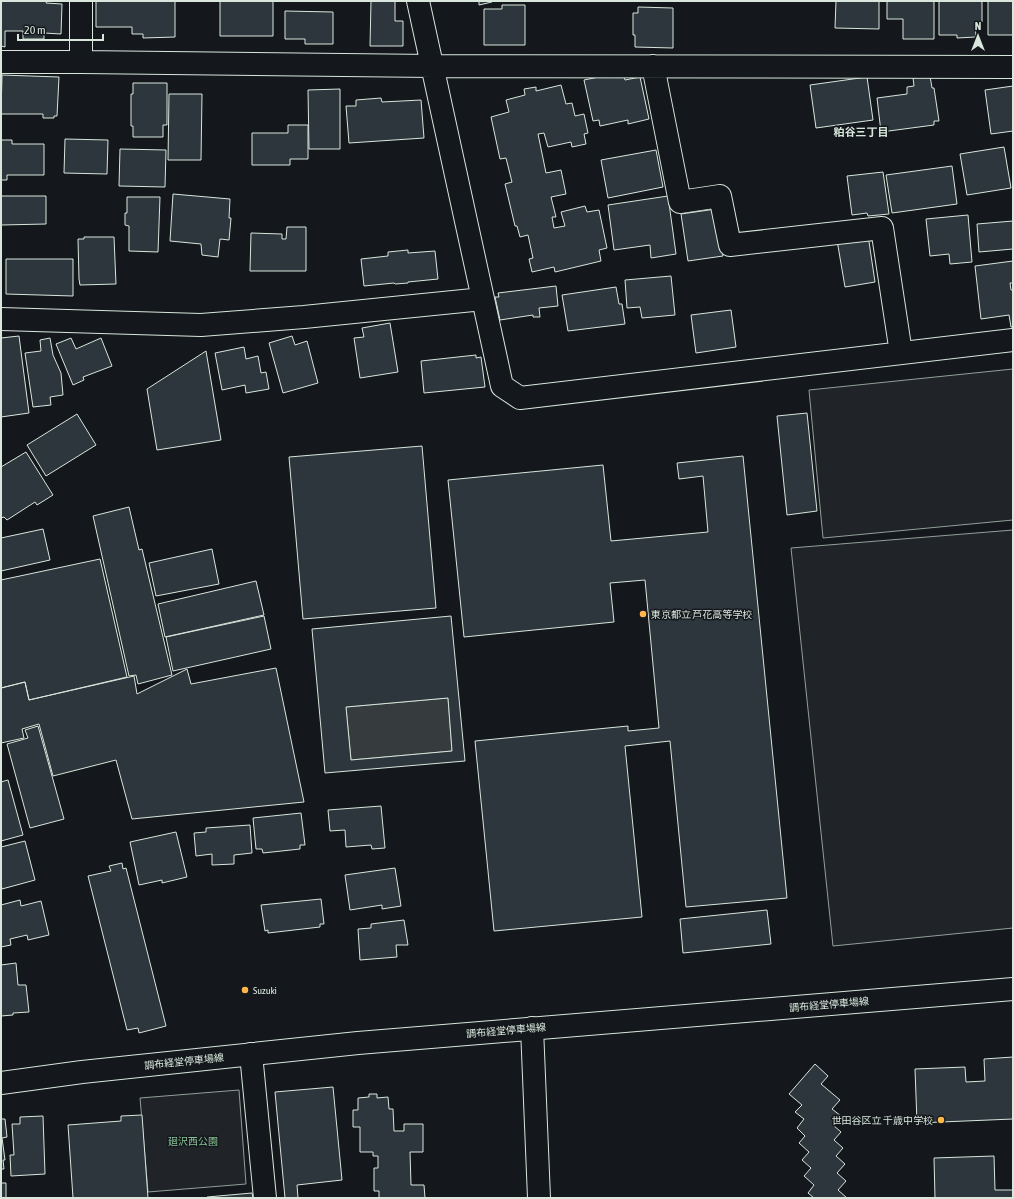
<svg xmlns="http://www.w3.org/2000/svg" width="1014" height="1199" font-family="'Asap Condensed','Noto Sans JP',sans-serif">
  <style>
    .green { fill: #202428; stroke: #939e99 }
    .water { fill: #363b3e; stroke: #939e99 }
    .building { fill: #2c363c; stroke: #d8e6dc; fill-rule: evenodd }
    .lines { fill: none; stroke-linecap: round; stroke-linejoin: round }
    .minor-casing { stroke: #d8e6dc; stroke-width: 24 }
    .secondary-casing { stroke: #d8e6dc; stroke-width: 24 }
    .minor { stroke: #14181c; stroke-width: 22 }
    .secondary { stroke: #14181c; stroke-width: 22 }
    .poi-dot { fill: #ffb74d; stroke: #14181c; stroke-width: 1.5 }
    .labels { text-anchor: middle; stroke-width: 3; stroke-linejoin: round; paint-order: stroke }
    .poi-label { font-size: 10px; fill: #d8e6dc; stroke: #14181c; text-anchor: start }
    .street-label { font-size: 10px; fill: #d8e6dc; stroke: #14181c }
    .park-label { font-size: 10px; fill: #8ac095; stroke: #14181c }
    .neighbourhood-label { font-size: 11px; font-weight: bold; fill: #d8e6dc; stroke: #14181c }
  </style>
  <rect width="100%" height="100%" fill="#14181c"/>
  <!-- green -->
  <path class="green" d="M1013,369V520L823,538L809,390Z
    M1013,530V928L833,946L791,548Z
    M239,1090L246,1184L148,1192L140,1098Z"/>
  <!-- water -->
  <path class="water" d="M448,698L452,751L351,760L346,707Z"/>
  <!-- building -->
  <path class="building" d="M1,1H47L46,3L62,4L61,34L44,33V39H23V31H5V47L1,46Z
    M96,1H175V37L143,38V34H132V27H96Z
    M220,1H273V36H220Z
    M371,1H395V21H403V46H370Z
    M479,1H492V2L479,5Z
    M836,1H879V29L835,28Z
    M887,1H934V39H903V19H887Z
    M939,1H982V22H975L976,37L957,38V35H939Z
    M988,1H1013V35H988Z
    M502,5H525V45H484V9H502Z
    M638,7L673,8V48L635,47V35H633V13H638Z
    M285,11L333,12V44H305V39H285Z
    M623,72L625,80L640,77L649,119L628,124V120L600,126L599,120L593,121L584,80Z
    M2,75L59,77L57,116H54V118H43V114H1Z
    M930,76L932,88H934L939,121H934V125L881,132L877,98L907,94V87L914,86L913,78Z
    M867,77L873,120L816,128L810,85Z
    M133,83H167V125H163V137H133V126H131V94H133Z
    M561,85L566,104L572,103L575,116L584,114L588,133L584,134L586,144L572,147L571,142L548,147L544,133L538,134L546,173L561,170L566,194L551,197L556,217H552L554,228L565,226L561,212L585,206L587,212L599,210L607,248L599,250L601,261L555,272L554,267L532,272L529,259L533,258L528,235L520,237L517,226H515L505,184L512,182L506,158L500,159L491,117L509,112L506,100L525,95L524,89L536,87V91Z
    M1013,86V131L991,134L985,90Z
    M340,89V149H309L308,90Z
    M169,94H202L201,160H168Z
    M381,98L382,102L421,100L424,138L349,143L346,106H356V100Z
    M288,125H308V159H290V165H252V133H288Z
    M65,139L108,140L107,174L64,173Z
    M1,140H12V144H44V175H7V180H1Z
    M1004,147L1011,188L967,195L960,154Z
    M120,149L166,150L165,187L119,186Z
    M656,150L663,187L608,198L601,160Z
    M952,166L957,204L892,213L886,175Z
    M883,172L889,214L868,216L867,213L852,215L847,176Z
    M173,194L230,199L229,218H231L229,240L220,239L218,257L202,255L201,244L170,241Z
    M1,196H46V224L1,225Z
    M668,196L676,254L651,258L650,245L614,250L608,205Z
    M127,197H160L158,252L129,251V226L125,225V213H127Z
    M716,209L723,256L688,261L681,214Z
    M968,215L972,262L950,264L949,254L930,256L926,219Z
    M1013,221V249L979,252L977,224Z
    M287,227H306V271H250L251,233L282,234V239H286Z
    M868,235L875,282L845,287L837,240Z
    M84,237H114L116,284L80,285L79,279L78,239H84Z
    M408,250V253L435,251L438,279L408,282V283L395,284L394,283L364,286L361,259L388,256V252Z
    M6,259H73V296L6,294Z
    M1013,261V283H1010L1011,290H1013V327H1011L1009,315L981,319L975,266Z
    M671,276L675,315L642,318L640,307L627,308L625,280Z
    M556,286L558,306L539,308L540,317H533V315L500,320L495,297H499L498,293Z
    M616,287L619,304H622L625,324L568,331L562,295Z
    M731,310L736,347L696,353L691,315Z
    M390,323L398,372L360,378L354,338L364,337L362,328Z
    M19,336L29,413L1,417V338Z
    M292,336L295,345L307,341L318,383L283,393L269,343Z
    M50,338L53,355L61,373L63,395L50,397L51,405L33,407L25,353L41,351L40,340Z
    M71,338L76,349L101,338L112,366L83,377L84,380L73,385L56,344Z
    M244,347L246,359L258,356L261,373L266,372L269,389L246,393L245,385L222,390L215,353Z
    M206,351L221,440L157,450L147,389Z
    M476,355V358L481,357L485,387L424,393L421,361Z
    M807,413L817,511L787,515L777,416Z
    M77,414L96,445L46,476L27,445Z
    M422,446L436,608L303,619L289,457Z
    M26,452L53,495L37,505L35,502L7,520L4,517L1,518V467Z
    M743,456L787,898L686,907L670,741L625,746L642,917L494,931L475,741L628,726V731L659,728L645,580L610,583L614,622L464,637L448,480L603,465L611,541L708,532L703,476L679,479L677,463Z
    M129,507L139,550L142,549L172,675L138,684L136,675L129,676L93,516Z
    M43,529L50,560L1,571V538Z
    M212,549L219,584L156,596L149,563Z
    M100,559L127,677L29,700L25,682L1,688V580Z
    M256,581L264,615L165,637L158,604Z
    M264,616L271,649L173,671L166,637Z
    M451,616L465,761L325,773L312,629ZM448,698L452,751L351,760L346,707Z
    M276,668L304,802L132,819L116,760L53,776L39,724L22,729L24,738L1,743V688L25,682L29,700L134,676L137,694L187,669L191,684Z
    M38,726L64,819L30,828L7,744L28,738L25,730Z
    M8,780L23,835L1,841V782Z
    M381,806L385,848L372,849L371,845L346,847L345,830L330,831L328,810Z
    M301,813L305,845H300V849L263,853L262,849H256L253,818Z
    M250,825L252,853L234,855V864L212,865V854L196,856L194,833L206,832V828Z
    M176,832L187,877L162,883V880L139,885L130,842Z
    M25,841L35,880L2,889L1,884V847Z
    M122,863L123,869L126,868L166,1026L139,1033L138,1028L127,1030L88,876L111,871L109,866Z
    M395,868L401,906L382,909V905L350,910L345,875Z
    M321,899L324,924H320V927L268,933V930L265,931L261,905Z
    M20,900L21,906L41,901L49,935L28,940L27,935L10,939L11,945L1,947V905Z
    M767,910L771,944L683,953L680,919Z
    M404,920L408,945H396L397,957L360,960L358,929L371,928V924Z
    M16,963L18,985H26L29,1012L13,1013V1015L1,1016V965Z
    M1013,1057V1119L917,1123L915,1069L965,1067L966,1082L985,1081L984,1059Z
    M815,1064L828,1076L821,1084L840,1100L832,1109L841,1116L833,1125L841,1132L834,1140L843,1148L836,1156L845,1164L837,1173L846,1181L838,1190L847,1198H814L808,1193L814,1185L804,1176L811,1168L802,1160L809,1152L799,1143L805,1136L797,1128L804,1119L795,1112L802,1105L789,1094Z
    M333,1087L342,1180L297,1185L298,1198H285L275,1092Z
    M369,1094H377V1098L388,1097L389,1109H393L394,1131H404V1124H423V1152H410L411,1185H424L425,1198H379V1191H374V1168H378V1156H373V1152H360V1127H353V1110H358V1098L369,1097Z
    M142,1115L148,1198H73L68,1125L121,1121V1116Z
    M43,1116L45,1174L11,1176L10,1155H14L12,1124H20V1117Z
    M1,1119H5L7,1137L2,1138L5,1160H3L4,1169H1Z
    M994,1156L995,1190H1013V1198H935L934,1158Z
    M1,1183H6V1198H1Z
    M252,1193L253,1198H207V1197Z"/>
  <g class="lines">
    <defs>
      <path id="minor" d="M81,1V62
        M418,1L502,386L520,398L1013,340
        M1,62H81L432,66L1013,67
        M653,66L680,202L720,196L730,245L882,228L901,353
        M1,319L201,325L304,317L483,299
        M532,1028L539,1198
        M251,1054L265,1198"/>
      <path id="secondary" d="M1,1083L82,1072L358,1043L1013,989"/>
    </defs>
    <!-- minor casing -->
    <use href="#minor" class="minor-casing"/>
    <!-- secondary casing -->
    <use href="#secondary" class="secondary-casing"/>
    <!-- minor -->
    <use href="#minor" class="minor"/>
    <!-- secondary -->
    <use href="#secondary" class="secondary"/>
  </g>
  <!-- markers -->
  <g class="poi-dot">
    <circle cx="643" cy="614" r="4"/>
    <circle cx="245" cy="990" r="4"/>
    <circle cx="941" cy="1120" r="4"/>
  </g>
  <g class="labels">
    <!-- poi labels -->
    <g class="poi-label">
      <text x="651" y="618">東京都立 芦花高等学校</text>
      <text x="253" y="994">Suzuki</text>
      <text x="933" y="1124" text-anchor="end">世田谷区立 千歳中学校</text>
    </g>
    <!-- street labels -->
    <g class="street-label">
      <text transform="translate(829 1004) rotate(-5)" y="4">調布経堂停車場線</text>
      <text transform="translate(506 1030) rotate(-5)" y="4">調布経堂停車場線</text>
      <text transform="translate(184 1061) rotate(-6)" y="4">調布経堂停車場線</text>
    </g>
    <!-- park labels -->
    <g class="park-label">
      <text x="193" y="1145">廻沢西公園</text>
    </g>
    <!-- neighbourhood labels -->
    <g class="neighbourhood-label">
      <text x="861" y="136">粕谷三丁目</text>
    </g>
  </g>
  <!-- border -->
  <rect width="1014" height="1199" fill="none" stroke="#d8e6dc" stroke-width="4"/>
  <!-- north arrow -->
  <g transform="translate(978 36)" stroke="#14181c" stroke-width="3" paint-order="stroke">
  <path d="M0-3L7 15L0 10L-7 15Z" fill="#d8e6dc"/>
  <text y="-6" font-size="11" font-weight="bold" text-anchor="middle" fill="#d8e6dc">N</text>
  </g>
  <!-- scale -->
  <path d="M18 34v6h85v-6" fill="none" stroke="#d8e6dc" stroke-width="2"/>
  <text x="24" y="34" font-size="12" fill="#d8e6dc" stroke="#14181c" stroke-width="3" paint-order="stroke">20 m</text>
</svg>
